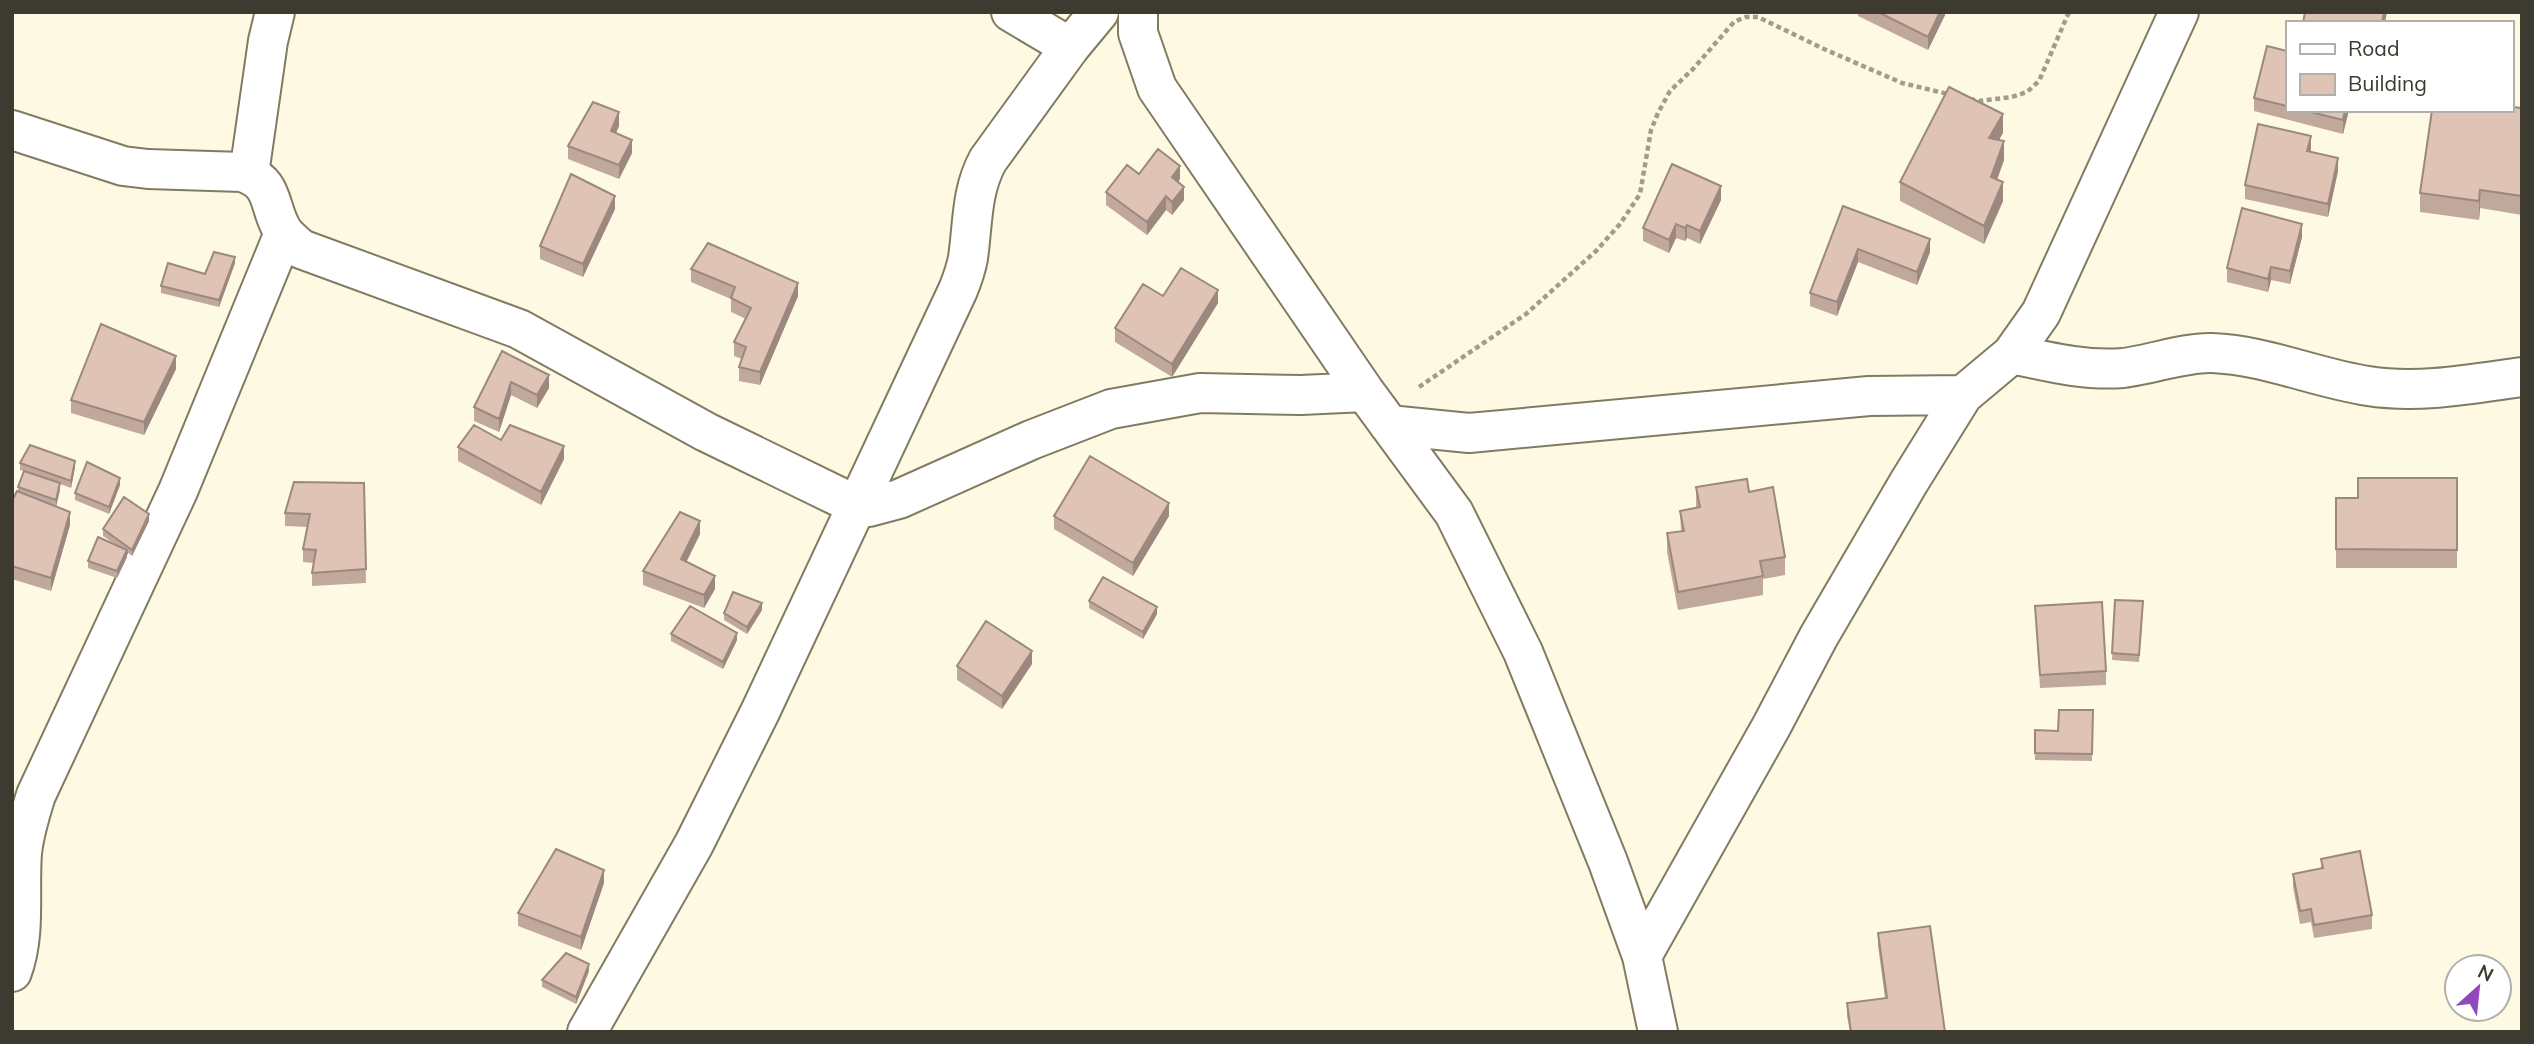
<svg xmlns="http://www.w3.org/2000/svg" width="2534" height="1044" font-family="Mulish,sans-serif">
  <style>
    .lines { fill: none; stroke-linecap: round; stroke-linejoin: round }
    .street-casing { stroke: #807b61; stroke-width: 42 }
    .path { stroke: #a19d8d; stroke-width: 4.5; stroke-dasharray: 5 3.5; stroke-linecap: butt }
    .street { stroke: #fff; stroke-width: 38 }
    .wall { fill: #c0a89c }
    .shaded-wall { fill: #9c887f }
    .building { fill: #dfc3b5; stroke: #9c887f; stroke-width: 2 }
  </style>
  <rect width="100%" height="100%" fill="#fef9e3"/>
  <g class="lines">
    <defs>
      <path id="street" d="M1011,12L1070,47
        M1138,12V33L1157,88L1365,392L1454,513L1523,652L1608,862L1642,956L1658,1032
        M12,130L123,166L148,169L242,172C277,183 267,208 284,233C289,239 295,244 301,249L519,329L706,432L856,505L869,507L899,499L1031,440L1111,409L1200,393L1301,395L1365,392
        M249,174L268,41L275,12
        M2012,354C2049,362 2085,371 2123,368C2150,365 2185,352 2212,353C2265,355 2316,378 2368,386C2419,394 2471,384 2522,377
        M1389,425L1469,433L1869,396L1963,395
        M1642,956L1771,727L1819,636L1909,482L1963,395L2012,354L2041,313L2179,12
        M12,972C26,934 19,893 22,853C24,833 30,814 36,795L178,491L284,233
        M587,1032L694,844L760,712L958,290C962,280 966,269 968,258C973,223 971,191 988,160L1070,47L1099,12"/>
    </defs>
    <!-- street casing -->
    <use href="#street" class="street-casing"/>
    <!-- path -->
    <path class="path" d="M1970,99L1979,101L2012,97L2027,92L2039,81L2069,12
      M1419,387L1526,314L1596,251L1620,224L1640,194L1651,130L1658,113L1670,91L1693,69L1734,22L1745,17H1758L1824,49L1902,83L1948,94"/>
    <!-- street -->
    <use href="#street" class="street"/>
  </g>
  <!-- wall -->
  <path class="wall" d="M1858,12H1945V15L1928,50L1858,16Z
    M2287,51V110H2349L2343,134L2254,111V98Z
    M2522,108V215L2480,208L2479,220L2420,212V193Z
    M619,126L616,133L632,153L619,179L568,159V146Z
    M2003,133L1999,140L2004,160L1997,180L2003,201L1984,244L1900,201V182Z
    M2311,149L2310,152L2338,171L2328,217L2245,199V185Z
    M1139,174L1180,179L1178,182L1184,200L1172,215L1166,210L1147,235L1106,205V192Z
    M1721,200L1700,244L1687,238L1685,241L1676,238L1669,253L1643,241V228Z
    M1843,206L1930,252L1917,285L1858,262L1837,316L1810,306V293Z
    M615,209L583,277L540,259V246Z
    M2302,237L2290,284L2271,280L2268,292L2227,282V268Z
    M235,263L219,307L161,293V286L205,274Z
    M691,269L798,296L760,385L739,381V367L742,359L734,356V342L746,319L731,312V299L691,282Z
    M1163,296L1218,303L1172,377L1115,342V328Z
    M502,351L549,388L537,408L511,395L499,432L474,421V407Z
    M176,369L144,435L71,413V400Z
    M501,440L564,459L541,505L458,461V447Z
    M20,463L75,467L71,488L60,484L56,507L70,525L51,591L12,579V501L18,491V487L24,471L20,470Z
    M2457,478V568H2336V498H2358Z
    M364,483L366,583L312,586V573L314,563L303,562V549L308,527L285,526V513Z
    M120,485L109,514L75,500V493Z
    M1696,487L1749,492L1785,557V575L1763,579V595L1678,610L1667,552V533L1681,531L1680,511L1696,508Z
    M1054,516H1169L1133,576L1054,529Z
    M149,521L132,556L127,552V557L117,578L88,568V561L116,545L103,536V529Z
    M700,534L686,562L715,589L704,608L643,585V571Z
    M2115,600L2143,608L2139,662L2112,660Z
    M1089,601L1157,614L1143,639L1089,608Z
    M2035,606L2106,671V685L2040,688Z
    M762,610L747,634L724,620V613Z
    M671,634L737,640L723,669L671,641Z
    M1032,664L1002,709L957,680V666Z
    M2093,710L2092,761L2035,760V730L2058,731Z
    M2321,859L2372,915V929L2314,938L2311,922L2300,924L2293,887V874L2321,868Z
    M604,883L581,950L518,926V913Z
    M1878,933L1945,1032H1850L1847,1016V1003L1885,998L1878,946Z
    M589,971L576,1004L542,987V980Z"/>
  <!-- shaded-wall -->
  <path class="shaded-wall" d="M1940,12H1945V15L1928,50V37Z
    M2384,12H2387L2385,23H2382Z
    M2345,110H2349L2343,134V120Z
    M619,112V126L611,144V131Z
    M2003,114V133L1989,156V138Z
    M2311,136V149L2307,164V151Z
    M632,140V153L619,179V165Z
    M2004,141V160L1991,196V177Z
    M2338,158V171L2328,217V204Z
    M1180,166V179L1172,190V177Z
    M2003,182V201L1984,244V226Z
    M1721,186V200L1700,244V231Z
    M1184,187V200L1172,215V202Z
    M2480,190V208L2479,220V201Z
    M615,196V209L583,277V264Z
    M1166,196V210L1147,235V222Z
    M1676,224V238L1669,253V240Z
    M2302,224V237L2290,284V271Z
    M1687,225V238L1685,241V228Z
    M1930,239V252L1917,285V272Z
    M1858,249V262L1837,316V302Z
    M235,257V263L219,307V300Z
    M2271,267V280L2268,292V279Z
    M798,283V296L760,385V372Z
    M1218,290V303L1172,377V364Z
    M176,356V369L144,435V422Z
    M549,375V388L537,408V395Z
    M511,382V395L499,432V419Z
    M564,446V459L541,505V492Z
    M75,461V467L71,488V481Z
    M120,478V485L109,514V507Z
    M60,483V490L56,507V500Z
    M1169,503V516L1133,576V563Z
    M70,512V525L51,591V578Z
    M149,514V521L132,556V550Z
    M700,521V534L681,573V559Z
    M127,550V557L117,578V571Z
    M715,576V589L704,608V595Z
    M762,603V610L747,634V627Z
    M1157,607V614L1143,639V632Z
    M737,633V640L723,669V662Z
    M1032,651V664L1002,709V696Z
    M604,870V883L581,950V937Z
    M589,964V971L576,1004V997Z"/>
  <!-- building -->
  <path class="building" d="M1878,12H1940L1928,37Z
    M2305,12L2348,13L2384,12L2382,23H2303Z
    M2267,46L2287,51V106L2254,98Z
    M1949,87L2003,114L1989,138L2004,141L1991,177L2003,182L1984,226L1900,182Z
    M593,102L619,112L611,131L632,140L619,165L568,146Z
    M2511,107L2522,108V196L2480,190L2479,201L2420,193L2432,110H2511Z
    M2303,110H2345L2343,120Z
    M2258,124L2311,136L2307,151L2338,158L2328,204L2245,185Z
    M1158,149L1180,166L1172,177L1184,187L1172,202L1166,196L1147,222L1106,192L1127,165L1139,174Z
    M1672,164L1721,186L1700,231L1687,225L1685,228L1676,224L1669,240L1643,228Z
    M571,174L615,196L583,264L540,246Z
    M1843,206L1930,239L1917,272L1858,249L1837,302L1810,293Z
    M2242,208L2302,224L2290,271L2271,267L2268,279L2227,268Z
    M708,243L798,283L760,372L739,367L746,347L734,342L751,308L731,298L735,287L691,269Z
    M214,252L235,257L219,300L161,286L168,263L205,274Z
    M1181,268L1218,290L1172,364L1115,328L1143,284L1163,296Z
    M101,324L176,356L144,422L71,400Z
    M502,351L549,375L537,395L511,382L499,419L474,407Z
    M474,425L501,440L510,425L564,446L541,492L458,447Z
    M30,445L75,461L71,481L20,463Z
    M1090,456L1169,503L1133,563L1054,516Z
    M87,462L120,478L109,507L75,493Z
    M24,471L60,483L56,500L18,487Z
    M2358,478H2457V550L2336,549V498H2358Z
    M1747,479L1749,492L1773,487L1785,557L1760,561L1763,576L1678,592L1667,533L1684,531L1680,511L1700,507L1696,487Z
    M294,482L364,483L366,569L312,573L316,550L303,549L310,514L285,513Z
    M17,491L70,512L51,578L12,566V501Z
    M124,497L149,514L132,550L103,529Z
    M680,512L700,521L681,559L715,576L704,595L643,571Z
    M98,537L127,550L117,571L88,561Z
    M1103,577L1157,607L1143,632L1089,601Z
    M733,592L762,603L747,627L724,613Z
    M2115,600L2143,601L2139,655L2112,653Z
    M2102,602L2106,671L2040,675L2035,606Z
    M690,606L737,633L723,662L671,634Z
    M986,621L1032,651L1002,696L957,666Z
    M2059,710H2093L2092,754L2035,753V730L2058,731Z
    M556,849L604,870L581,937L518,913Z
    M2360,851L2372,915L2314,925L2311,909L2300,911L2293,874L2323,868L2321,859Z
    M1930,926L1945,1032H1851L1847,1003L1887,998L1878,933Z
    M566,953L589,964L576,997L542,980Z"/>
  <!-- border -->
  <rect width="2534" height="1044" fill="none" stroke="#3d3b30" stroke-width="28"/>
  <!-- legend -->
  <rect x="2286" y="21" width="228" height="91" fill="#ffffff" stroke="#b1b1ac" stroke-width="2"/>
  <rect x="2300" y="44" width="35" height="10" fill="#ffffff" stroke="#b1b1ac" stroke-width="2"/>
  <text x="2348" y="56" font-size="21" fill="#3d3b30">Road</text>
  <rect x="2300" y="74" width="35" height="21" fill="#dfc3b5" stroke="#b1b1ac" stroke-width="2"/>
  <text x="2348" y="91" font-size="21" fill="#3d3b30">Building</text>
  <!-- north arrow -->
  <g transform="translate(2478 988) rotate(27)"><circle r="33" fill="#ffffff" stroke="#b1b1ac" stroke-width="2"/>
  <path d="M0-5L12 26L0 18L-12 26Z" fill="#9148ba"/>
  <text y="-10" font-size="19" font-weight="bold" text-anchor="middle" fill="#3d3b30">N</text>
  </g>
</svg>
